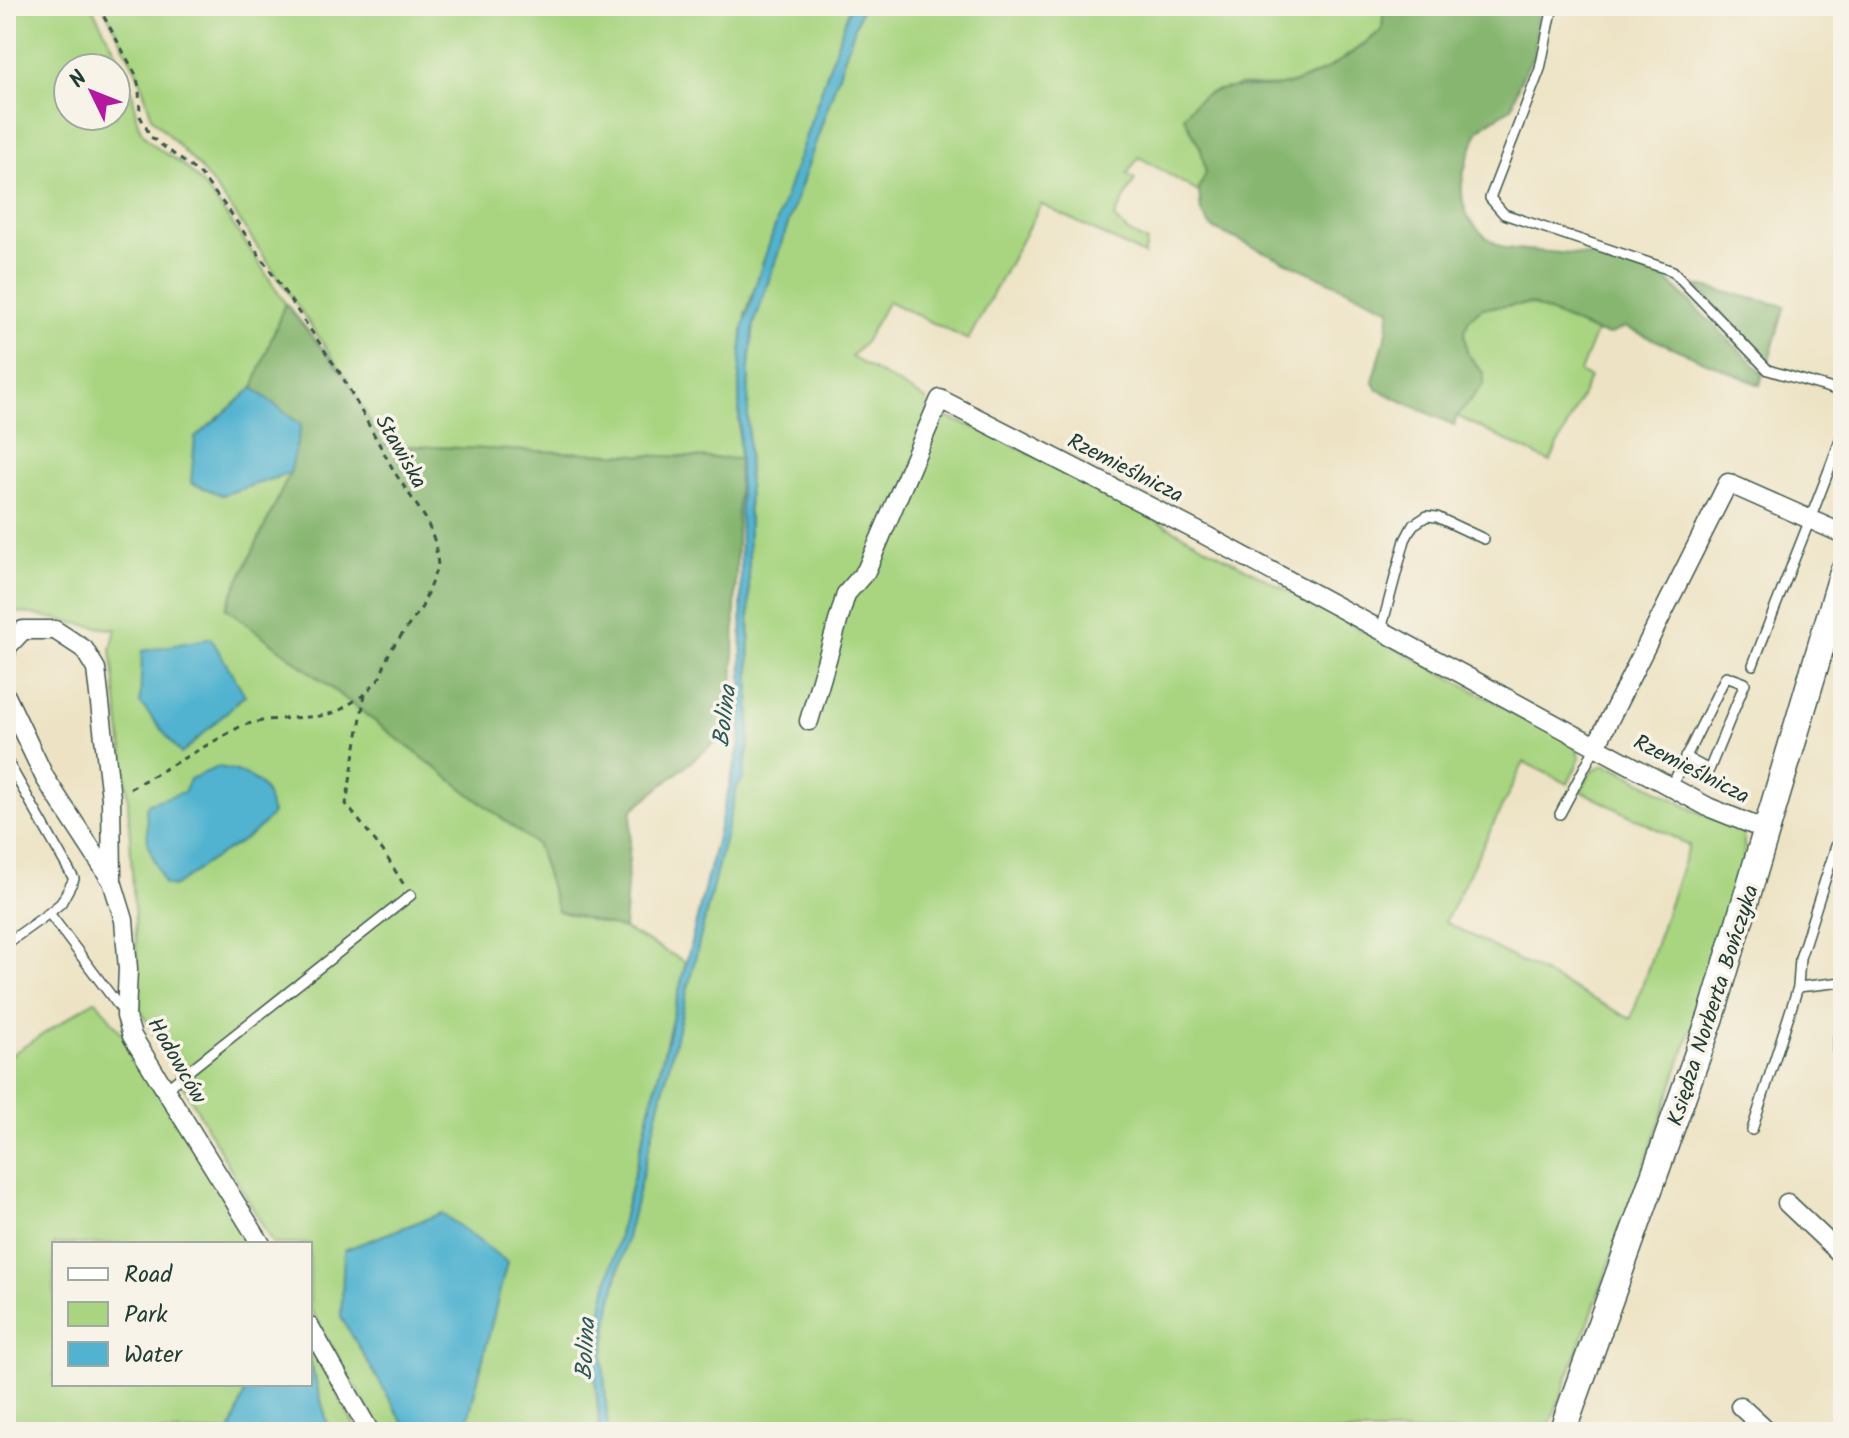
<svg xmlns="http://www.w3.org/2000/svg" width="1849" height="1438" font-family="Kalam,sans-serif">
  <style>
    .green { fill: #a9d581; stroke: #64895a; stroke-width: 2; fill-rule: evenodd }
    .forest { fill: #86b66f; stroke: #527a52; stroke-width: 2 }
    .water { fill: #51b3d0; stroke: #387882; stroke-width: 2 }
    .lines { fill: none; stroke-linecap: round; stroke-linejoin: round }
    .lane-casing { stroke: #3e564a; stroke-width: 12 }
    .street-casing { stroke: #3e564a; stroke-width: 21 }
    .secondary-casing { stroke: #3e564a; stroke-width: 29 }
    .path { stroke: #3e564a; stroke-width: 3; stroke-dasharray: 6 6; stroke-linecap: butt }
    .lane { stroke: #fff; stroke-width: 9 }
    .street { stroke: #fff; stroke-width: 18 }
    .secondary { stroke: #fff; stroke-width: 26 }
    .labels { text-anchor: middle; stroke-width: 7; stroke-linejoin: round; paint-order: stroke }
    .street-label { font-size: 22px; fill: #1f3d34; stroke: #f7f3e8 }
    .water-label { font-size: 24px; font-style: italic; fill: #2c5a5b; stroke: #f7f3e8 }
  </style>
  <rect width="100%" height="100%" fill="#f7f3e8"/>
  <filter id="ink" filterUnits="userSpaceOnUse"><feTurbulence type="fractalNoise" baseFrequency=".0125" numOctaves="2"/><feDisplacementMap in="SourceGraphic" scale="16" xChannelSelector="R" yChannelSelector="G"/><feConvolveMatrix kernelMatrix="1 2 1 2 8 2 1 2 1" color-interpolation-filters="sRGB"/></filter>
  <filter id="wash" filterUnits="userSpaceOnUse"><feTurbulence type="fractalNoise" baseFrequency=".006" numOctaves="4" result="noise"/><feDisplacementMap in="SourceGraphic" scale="32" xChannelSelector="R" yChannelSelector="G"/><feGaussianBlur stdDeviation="1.8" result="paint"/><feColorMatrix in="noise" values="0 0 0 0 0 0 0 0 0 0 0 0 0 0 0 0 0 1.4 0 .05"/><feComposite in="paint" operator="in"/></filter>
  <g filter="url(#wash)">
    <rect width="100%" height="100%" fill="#ede3c4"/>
    <!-- green -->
    <path class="green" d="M6,6H91C106,33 122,60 131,89C137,106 133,120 144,135C157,153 178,157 192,173C228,212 256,259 285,303L253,388L195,438L222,495L290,473L226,608L537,845L558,911L624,929L686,962L616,1247L595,1346V1381L600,1432H381L310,1308V1244H273L140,1009L127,786L111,649L116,629C78,627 44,613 6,611ZM68,68H116V116H68Z
      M103,6H850L746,313L739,379V459L382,445L345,376L233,211L199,167L152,118L139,76Z
      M862,6H1384L1382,30L1333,66L1298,82L1277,87L1239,85L1184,117L1201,149L1206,173L1200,193L1139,157L1127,174L1135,179L1114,218L1128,232L1147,242L1144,255L1041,204L968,340L888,301L865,342L851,357L927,400V411L986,431L1081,480L1574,744L1580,758L1568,784L1524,762L1445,922L1631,1019L1689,845L1581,791L1590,773L1604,765L1617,768L1693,810L1736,828L1743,834L1745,853L1742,869C1684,1059 1618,1246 1547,1432H608L603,1359L611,1303L737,787L743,779L750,738L748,409L749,367L754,324Z
      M1530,304L1596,332L1580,372L1590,378L1550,462L1457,416L1483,373L1467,353L1464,333L1469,319L1482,308Z
      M96,1000L126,1039L252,1244H54V1384H248L230,1432H6V1058Z
      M310,1342L358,1432H330L310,1361Z"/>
    <!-- forest -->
    <path class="forest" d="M1384,6H1539L1534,54L1519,83L1512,107C1503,114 1490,120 1481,128C1476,132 1474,143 1471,150C1453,193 1460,226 1504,248L1593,256L1665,278L1763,373L1760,385L1625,327L1609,335L1596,332L1530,304L1482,308L1469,319L1464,334L1467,353L1483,373V385L1457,416L1454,425L1378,390L1373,381L1387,331L1390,309L1212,228L1201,212L1199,189L1206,173L1201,149L1184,117C1211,71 1257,96 1297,82C1328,72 1357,51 1382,30Z
      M1695,285L1785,306L1768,363Z
      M285,303L345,376L383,445L739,459L732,728L632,810L624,929L558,911L537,845L226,608L290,473L301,426L253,388Z"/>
    <!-- water -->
    <path class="water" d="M850,6H862L754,324L749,367L748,409L750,738L743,779L737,787L611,1303L603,1359L608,1432H600L594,1361L604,1297L740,743L742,689L739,379L743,329L759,274Z
      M253,388L301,425L290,473L222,495L191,483L195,438Z
      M211,638L245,695L181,754L140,703L142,651Z
      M218,767C235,769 260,777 267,795C269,802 270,808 272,814C254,838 228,848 204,865C193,873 184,881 172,887L164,884L148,845L146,807L149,803L184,792L190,779Z
      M442,1213L507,1262L465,1432H409L341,1317L344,1250Z
      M310,1361L330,1432H230L248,1384H310Z"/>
  </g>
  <g filter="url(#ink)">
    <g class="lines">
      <defs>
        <path id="lane" d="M1553,6L1540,69L1490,198L1504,214L1673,271L1768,370L1843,392
          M1381,630L1405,540L1413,525L1427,516L1437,517L1484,539
          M1753,665C1782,587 1815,511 1843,432
          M6,759L74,879L61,903L49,913
          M1671,787L1726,676L1745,683L1709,770L1685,757
          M1560,814L1596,746
          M6,944L49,913L124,1013
          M1798,987L1800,958L1843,824
          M166,1089L411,895
          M1752,1130L1798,987L1843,982"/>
        <path id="street" d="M6,655L7,647L23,630H55L84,649L96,669L111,798L112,881L124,920L128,969L126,1016L132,1036L261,1244
          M6,696L45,778L112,881
          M809,721L846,594L866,571L940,399L1203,534L1708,807L1768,831
          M1596,746L1728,483L1843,534
          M1843,1036V1070
          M1787,1203L1843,1256
          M310,1327L370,1432
          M1740,1406L1768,1432"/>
        <path id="secondary" d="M1562,1432L1711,1017L1843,572"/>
      </defs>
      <!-- lane casing -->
      <use href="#lane" class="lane-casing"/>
      <!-- street casing -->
      <use href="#street" class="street-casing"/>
      <!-- secondary casing -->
      <use href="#secondary" class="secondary-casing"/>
      <!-- path -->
      <path class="path" d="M98,6L136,75L139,88L140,116L151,137L200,174L230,212L342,376L395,473L426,519L435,542L438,565L422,607L390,651L380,677L365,694L337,712L320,716L267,720L243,725L129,789
        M365,694L346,804L383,851L404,885"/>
      <!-- lane -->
      <use href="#lane" class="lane"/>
      <!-- street -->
      <use href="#street" class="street"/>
      <!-- secondary -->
      <use href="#secondary" class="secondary"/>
    </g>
  </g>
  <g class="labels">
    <!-- street labels -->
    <g class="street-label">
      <text transform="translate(402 451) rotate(60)" y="8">Stawiska</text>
      <text transform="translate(1126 467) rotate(27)" y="8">Rzemieślnicza</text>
      <text transform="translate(1692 768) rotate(27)" y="8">Rzemieślnicza</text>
      <text transform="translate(1712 1005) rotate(-72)" y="8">Księdza Norberta Bończyka</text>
      <text transform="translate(178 1060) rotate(60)" y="8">Hodowców</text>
    </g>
    <!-- water labels -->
    <g class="water-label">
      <text transform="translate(724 716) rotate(-83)" y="8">Bolina</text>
      <text transform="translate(585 1349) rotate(-87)" y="8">Bolina</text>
    </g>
  </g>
  <!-- margin -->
  <rect width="1849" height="1438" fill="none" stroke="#f7f3e8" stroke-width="32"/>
  <!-- legend -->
  <rect x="52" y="1242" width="260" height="144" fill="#f7f3e8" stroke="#a1aaa0" stroke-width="2"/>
  <rect x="68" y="1268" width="40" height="12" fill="#ffffff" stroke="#a1aaa0" stroke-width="2"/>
  <text x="124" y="1282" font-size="24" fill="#1f3d34">Road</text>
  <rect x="68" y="1302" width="40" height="24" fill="#a9d581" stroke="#a1aaa0" stroke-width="2"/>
  <text x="124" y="1322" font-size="24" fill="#1f3d34">Park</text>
  <rect x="68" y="1342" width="40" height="24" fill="#51b3d0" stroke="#a1aaa0" stroke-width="2"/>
  <text x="124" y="1362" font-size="24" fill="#1f3d34">Water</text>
  <!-- north arrow -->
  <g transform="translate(92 92) rotate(313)"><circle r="38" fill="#f7f3e8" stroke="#a1aaa0" stroke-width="2"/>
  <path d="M0-6L14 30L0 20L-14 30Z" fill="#b5179e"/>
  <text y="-12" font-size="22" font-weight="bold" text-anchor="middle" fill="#1f3d34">N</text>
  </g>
</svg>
